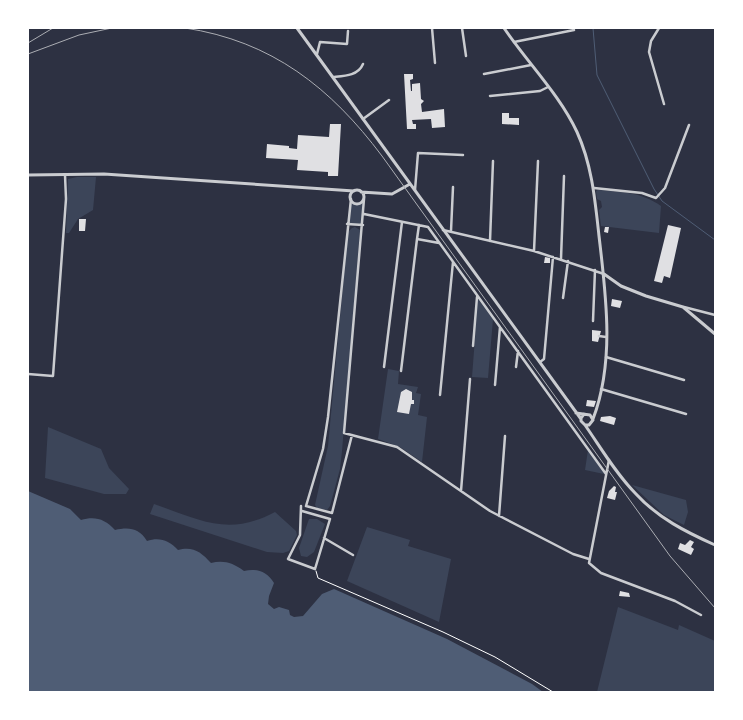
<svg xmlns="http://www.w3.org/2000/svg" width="743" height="720" font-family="'Golos Text',sans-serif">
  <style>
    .green { fill: #3c4559 }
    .water { fill: #4f5d75 }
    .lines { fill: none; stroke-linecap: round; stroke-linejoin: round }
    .stream { stroke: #4f5d75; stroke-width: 1 }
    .building { fill: #e0e0e3 }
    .path { stroke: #fff; stroke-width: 1 }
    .minor { stroke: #caccd0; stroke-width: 2.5 }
    .tertiary { stroke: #caccd0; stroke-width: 3 }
    .rail { stroke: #abadb3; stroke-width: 1 }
  </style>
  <rect width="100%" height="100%" fill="#2d3142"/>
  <!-- green -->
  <path class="green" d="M77,177H96L93,210L78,219L69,233H66L68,179Z
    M598,190C620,192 642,192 661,206L659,233L601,226L599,210L602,207L601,201L597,199L596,191Z
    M364,199L363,225L347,224L350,203L352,201L359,204Z
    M355,227L360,230L342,451L340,469L330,506L327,510L317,508L315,505L328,446L348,232L352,228Z
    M478,299L493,319L488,378L472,377Z
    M388,369L399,371L398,384L418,387L416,393L421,394L418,415L427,417L422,462L400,447L378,439Z
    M48,427L101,449L109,468L129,489L126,494H104L45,478Z
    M588,450L603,471L604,474L585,470Z
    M632,485L686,500L688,512L684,525L664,515Z
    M154,504C200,520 228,537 275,512L296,531L297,535L289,551L283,553L267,552L150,514Z
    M309,519H317L325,524L314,552L307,557L301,556L299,548Z
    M367,527L410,540L408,546L451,559L439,622L347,581Z
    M618,607L678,630L679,625L715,641V692H597Z"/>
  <!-- water -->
  <path class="water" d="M28,491L70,509L81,520C95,516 105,519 115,530C129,527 139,528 147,541C159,537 169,540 178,550C193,546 201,552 211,563C224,560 233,563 244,571C256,568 267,571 274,583L269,596L268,604L274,609L279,607L289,610L290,615L294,617L303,616L322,594L334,589L447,639L532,684L543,692H28Z"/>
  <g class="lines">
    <!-- stream -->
    <path class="stream" d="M593,28L597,75L654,189L662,201L715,240"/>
  </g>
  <!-- building -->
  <path class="building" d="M404,74H413V79L410,80L411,91H412V84L420,83L421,99L424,101L421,104L422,112L444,109L445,127L432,128L431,119L412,120L413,124H416V129H407Z
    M502,113H509V118H519V125L502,124Z
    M330,124H341L338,176H328V172L297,170L298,160L266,158L267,144L289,146V148L297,149L298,135L329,137Z
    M79,219H86L85,231H79Z
    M668,225L681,228L670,278L664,276L662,283L654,281Z
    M605,227H609L608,233L604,232Z
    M545,257L550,258V263H544Z
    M612,299L622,301L620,308L611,306Z
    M592,330L601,331L598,342L592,341Z
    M406,389L412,392V400H414V404H411L409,414L397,412L401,392Z
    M587,400L596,401L594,407L586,406Z
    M610,416L616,418L614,425L600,421L601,417Z
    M614,486L616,487L615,492H617L615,500L607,498L609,491Z
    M690,540L694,542L691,547L694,549L691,555L678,549L680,543L685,545Z
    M620,591L629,593L630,597L619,596Z"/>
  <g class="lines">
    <!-- path -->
    <path class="path" d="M316,571L318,578L443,632L495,657L553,692"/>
    <!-- minor -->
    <path class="minor" d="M432,28L435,63
      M462,28L466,56
      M659,28L651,41L649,52L664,104
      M514,42L574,30
      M317,54L320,42L347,44L348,31
      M484,74L531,65
      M333,77C344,76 358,76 363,64
      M490,96L540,91L548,87
      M363,119L389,100
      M594,188L642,193L656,198L665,188L689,125
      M415,190L418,153L463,155
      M351,199L328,417L323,449L306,506L332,513L352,435
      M364,199L344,433L397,447L490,511L573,554L589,559
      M364,214L428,227L606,474
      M347,224L363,225
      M443,230L534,251L604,274
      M451,231L453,187
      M417,239L419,225
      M490,241L493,161
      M534,251L538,161
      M561,259L564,176
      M563,298L568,261
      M684,307L715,315
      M593,321L595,270
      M599,336L606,337
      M473,346L477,297
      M606,357L684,380
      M540,362L544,359L553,257
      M384,367L402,222
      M516,367L518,351
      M401,371L417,239L439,243
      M28,374L53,376L66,199L65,175
      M495,385L500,327
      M601,389L686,414
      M440,395L453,262
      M609,460L589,563L601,573L675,601L701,615
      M461,491L470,379
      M301,506L300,535L288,559L315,569L330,519L302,511
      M499,516L505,436
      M324,538L353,555"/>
    <!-- tertiary -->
    <path class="tertiary" d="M297,28L581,419
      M504,28C527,62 560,95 577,132C592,165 595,200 599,236C606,296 615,361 593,419
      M28,175L104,174L354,191
      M350 197a7 7 0 1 1 14 0a7 7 0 1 1-14 0Z
      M361,192L392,194L410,184
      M604,274L621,286L646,296L683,307L715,334
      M576,413L590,415L593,420L589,425H585L581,421V418L584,414
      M585,425C601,448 616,474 636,494C658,518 686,532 715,545"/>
    <!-- rail -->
    <path class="rail" d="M185,28C272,41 331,88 382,156L670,556L715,608
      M28,43L53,28
      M28,54L79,35L112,28"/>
  </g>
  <!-- border -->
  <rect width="743" height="720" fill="none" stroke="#ffffff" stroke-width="58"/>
</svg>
